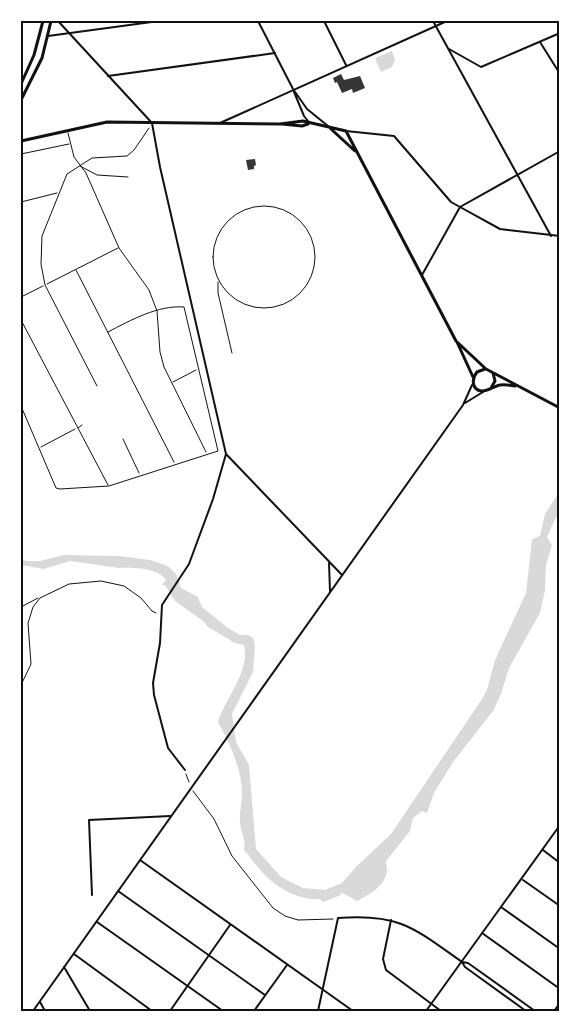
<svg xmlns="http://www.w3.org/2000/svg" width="581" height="1032" font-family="'IBM Plex Sans',sans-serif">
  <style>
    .water { fill: #d9d9d9 }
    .building { fill: #353535 }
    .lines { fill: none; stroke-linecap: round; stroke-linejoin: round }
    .path { stroke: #111; stroke-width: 1 }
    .service { stroke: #111; stroke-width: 1 }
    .minor { stroke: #111; stroke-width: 2 }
    .tertiary { stroke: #111; stroke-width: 2 }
    .primary { stroke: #111; stroke-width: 3 }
    .trunk { stroke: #111; stroke-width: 3 }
    .neatline { fill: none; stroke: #111; stroke-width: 2 }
  </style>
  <rect width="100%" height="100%" fill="#fff"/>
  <!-- water -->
  <path class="water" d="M392,51L395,60L392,67L381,72L375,58Z
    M560,491V509L547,537L552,545L546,565L545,590L540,613L509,668L501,694L493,711L453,762L434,793L427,813L422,811L413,818L410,831L386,861C386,864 387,867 387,871C385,886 369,895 357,901L341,892V895L323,902L320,899C294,900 272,885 256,865C251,860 249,855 244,850C246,841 241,832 240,823C239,813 242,803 242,794C242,769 230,744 218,722C226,696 250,673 244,645L235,643L208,627L203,621L175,601L165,585H162L166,580C159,568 132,567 119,568L70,561L44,569L21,565V559L27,561H40L64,555L119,556L150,560L168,566L176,574L181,588L198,597L202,607L228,628L240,635H248L253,638L255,645L253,672L232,714L236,742L249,765L256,849L281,877L303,888L325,890L342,883L356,867L391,834L482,699L487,690L495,660L526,593L532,539L540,536L545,514Z"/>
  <!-- building -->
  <path class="building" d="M341,74L344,80L360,76L365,88L353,93L352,89L342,93L337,82L335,83L333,78Z
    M255,159L256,165L254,166V169L248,170L246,160Z"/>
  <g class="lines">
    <!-- path -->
    <path class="path" d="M21,607L38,598
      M21,685L31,664L28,623L33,607L40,598L69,584L101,581L124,586L141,598L152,611L156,613
      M186,774L189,782
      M193,791L214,819L232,856L273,908L285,916L298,920L333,919"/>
    <!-- service -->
    <path class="service" d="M68,133L74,157L86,173L119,248L149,290L157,311L160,352L164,367L206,452
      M21,154L69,144
      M80,166L97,175L128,177
      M21,202L57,193
      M213 257a51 51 0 1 1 102 0a51 51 0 1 1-102 0Z
      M76,270L174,462
      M218,282V293L232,353
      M47,284L118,248
      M21,297L43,286
      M21,320L108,485
      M173,382L196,370
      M97,386L45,285L41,264L42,236L67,174L92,158L127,156L134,150L149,128
      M21,406L56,488L60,489L109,486L218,451L184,307C158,305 131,320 108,332
      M78,428L82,425
      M123,439L139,473
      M41,447L75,429"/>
    <!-- minor -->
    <path class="minor" d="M58,21L152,123L160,167L226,454L342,575
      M324,21L346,65
      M48,36L159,21
      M540,42L560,74
      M449,49L481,67L560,33
      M108,76L275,53
      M220,123L447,21
      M346,131L394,136L451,202L460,207L500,229L560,236
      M422,275L460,207L560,151
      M329,563L330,591
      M185,770L168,748L154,695L153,683L160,643L162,605L189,564L213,499L226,454
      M543,850L560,863
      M140,860L353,1011
      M523,880L560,906
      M118,891L265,995
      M92,895L89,820L170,816
      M501,907L560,949
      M391,920L383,959L386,970L441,1011
      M97,922L223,1011
      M482,933L560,989
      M74,954L152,1011
      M462,962L465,967L526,1011
      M64,967L90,1011
      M40,1002L45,1011
      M170,1011L230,925
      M254,1011L287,965
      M318,1011L338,918C399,913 414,928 462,962L468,963L535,1011
      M426,1011L560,825
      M554,1011L560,1003"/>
    <!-- tertiary -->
    <path class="tertiary" d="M258,21L293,89L307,109L328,126
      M433,21L551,236
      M294,92L304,116L308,121
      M465,403L483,392
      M33,1011L463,405L472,385"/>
    <!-- primary -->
    <path class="primary" d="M282,124L302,126L308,124
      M331,129L355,151
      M21,141L107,122L280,124L303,121L346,131L456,341L486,369L560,408
      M457,342L473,377
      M485,369L477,372C472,378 471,389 481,391C487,392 494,386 500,385C505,384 510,385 515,386
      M491,388L495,381L493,373"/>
    <!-- trunk -->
    <path class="trunk" d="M21,84L34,55L43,21
      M21,100L42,58L51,21"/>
  </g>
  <!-- border -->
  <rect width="581" height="1032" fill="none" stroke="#ffffff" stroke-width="45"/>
  <rect x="22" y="22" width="536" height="988" class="neatline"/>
</svg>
